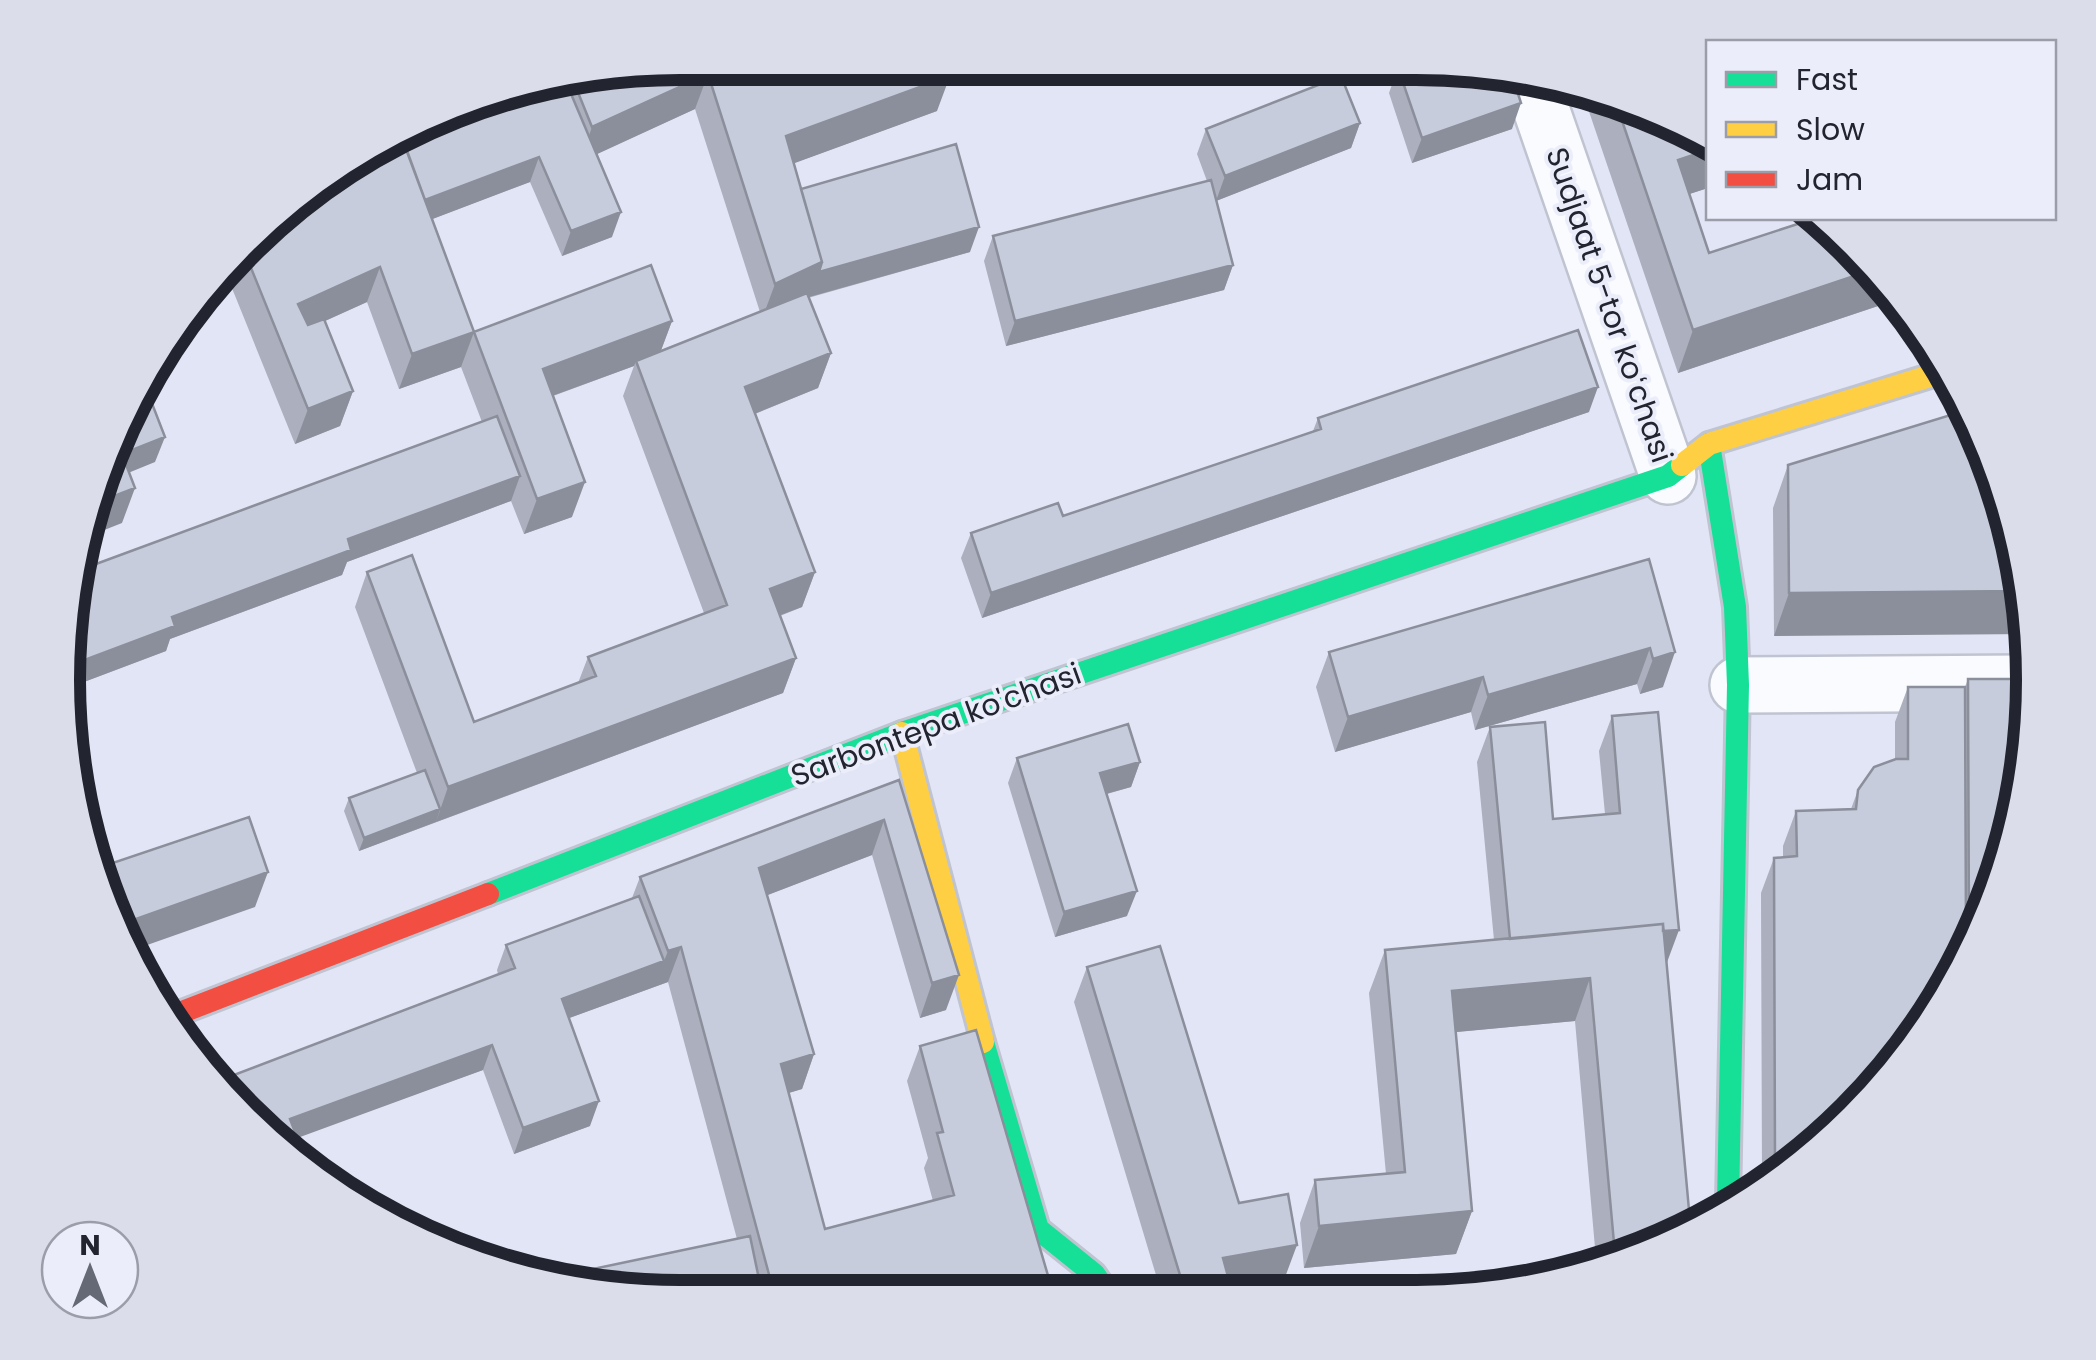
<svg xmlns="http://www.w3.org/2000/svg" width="2096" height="1360" font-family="Poppins,sans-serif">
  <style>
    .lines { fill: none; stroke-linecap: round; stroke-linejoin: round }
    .street-casing { stroke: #c0c4d1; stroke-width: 60 }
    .fast-casing { stroke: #c0c4d1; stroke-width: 28 }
    .slow-casing { stroke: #c0c4d1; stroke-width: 28 }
    .jam-casing { stroke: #c0c4d1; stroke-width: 28 }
    .street { stroke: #fafbfe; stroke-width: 55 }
    .fast { stroke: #16e098; stroke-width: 22 }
    .slow { stroke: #ffcf43; stroke-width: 22 }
    .jam { stroke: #f24e42; stroke-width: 22 }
    .wall { fill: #abafbe; fill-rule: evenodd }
    .shaded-wall { fill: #8b8f9b }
    .building { fill: #c7ccdd; stroke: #8b8f9b; stroke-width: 2.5 }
    .labels { text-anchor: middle; stroke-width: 8; stroke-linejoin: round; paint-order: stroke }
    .street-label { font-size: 30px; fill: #222530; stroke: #ebeefa }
    .rim { fill: none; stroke: #222530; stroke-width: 12 }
  </style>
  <rect width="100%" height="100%" fill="#e1e5f6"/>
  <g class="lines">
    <defs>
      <path id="street" d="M1530,77L1668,476
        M1738,685L2026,683"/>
      <path id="fast" d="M1709,444L1735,607L1738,685L1728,1203
        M488,894L902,733L1668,476L1682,465
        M983,1042L1038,1229L1094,1274L1109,1295"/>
      <path id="slow" d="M1682,465L1709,444L1943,372
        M902,733L983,1042"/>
      <path id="jam" d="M164,1019L488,894"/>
    </defs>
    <!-- street casing -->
    <use href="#street" class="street-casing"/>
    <!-- fast casing -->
    <use href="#fast" class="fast-casing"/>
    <!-- slow casing -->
    <use href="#slow" class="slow-casing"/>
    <!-- jam casing -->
    <use href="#jam" class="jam-casing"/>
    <!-- street -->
    <use href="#street" class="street"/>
    <!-- fast -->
    <use href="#fast" class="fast"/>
    <!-- slow -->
    <use href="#slow" class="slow"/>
    <!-- jam -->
    <use href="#jam" class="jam"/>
  </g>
  <!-- wall -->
  <path class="wall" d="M680,62L937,111L794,163L801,189L970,252L808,298L831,353L818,388L755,414L815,572L802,607L780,616L796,658L783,693L359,851L344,811L349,798L417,773L355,607L367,572L474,722L578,683L588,657L704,613L623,396L634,366L553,396L572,517L524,534L511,501L347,562L342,575L170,639L166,651L68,688L482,422L461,367L399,389L367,302L325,321L353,391L340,426L295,444L225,271L330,173L406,148L566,81ZM695,109L760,312L661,350L672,321L474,332L432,219L530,182L562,256L612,237L596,154Z
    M1398,68L1512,129L1412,163L1389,93Z
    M1582,91L1653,110L1708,144V188L1689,194L1709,253L1824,218L1890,302L1678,373Z
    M1360,123L1351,148L1216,201L1233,265L1224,290L1006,346L984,261L993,236L1207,181L1197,154L1206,129Z
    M1970,409L1774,636L1773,508L1788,465Z
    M1589,412L982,618L961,558L971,533L1063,516L1313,431L1318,418Z
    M1649,559L1663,687L1640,694L1637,684L1475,730L1471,712L1335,752L1316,687L1329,652Z
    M1968,679L2001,878L1881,1087L1762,1178L1761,893L1774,858L1783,857V846L1796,811L1851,809L1858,790L1895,760V722L1908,687H1965Z
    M1612,716L1666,964L1689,1234L1596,1259L1575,1021L1455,1032L1472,1211L1456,1254L1304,1268L1300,1223L1315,1180L1386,1174L1369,993L1385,950L1494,940L1477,762L1490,727L1553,819L1605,814L1599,751Z
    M1017,758L1140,762L1131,787L1107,794L1127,916L1055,937L1008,783Z
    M899,780L946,1010L920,1018L872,855L767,895L814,1054L802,1089L789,1093L825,1229L933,1201L924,1168L928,1158L907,1081L920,1046L1043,1294L600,1292L569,1284L574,1273L737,1239L668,982L569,1018L590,1126L514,1154L483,1070L273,1145L498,974L497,970L506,945L632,898L640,877Z
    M1087,967L1239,1203L1284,1280L1232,1289L1233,1295H1162L1074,1002Z"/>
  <!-- shaded-wall -->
  <path class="shaded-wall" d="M708,74L695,109L580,162L592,127Z
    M950,76L937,111L773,171L786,136Z
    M1521,103L1512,129L1412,163L1422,138Z
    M1360,123L1351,148L1216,201L1225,176Z
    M1708,150V188L1662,203L1678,160Z
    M539,157L530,182L409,228L418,203Z
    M621,212L612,237L562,256L571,231Z
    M979,227L970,252L809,297L762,319L775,284L822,262Z
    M1233,265L1224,290L1006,346L1015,321Z
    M380,267L367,302L285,339L298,304Z
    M1866,272L1890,302L1678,373L1693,330Z
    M220,277L210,302L186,312L190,304Z
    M672,321L659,356L636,361L634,366L530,404L543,369Z
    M474,332L461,367L399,389L412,354Z
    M831,353L818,388L732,423L745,387Z
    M1598,387L1589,412L982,618L991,593Z
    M353,391L340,426L295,444L308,409Z
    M165,437L155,462L106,482L115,457Z
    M520,476L511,501L347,562L342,575L170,639L166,651L68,688L66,667L172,617L348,539Z
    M585,482L572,517L524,534L537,499Z
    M135,488L122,523L84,538L91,505Z
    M815,572L802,607L757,624L770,589Z
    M2019,591L2031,634L1774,636L1789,593Z
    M1650,648L1637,684L1475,730L1488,695Z
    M1675,652L1663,687L1640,694L1653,659Z
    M796,658L783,693L436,822L448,787Z
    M1483,677L1471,712L1335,752L1348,717Z
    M1140,762L1131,787L1091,798L1100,773Z
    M440,809L436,822L359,851L364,838Z
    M884,820L872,855L747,903L759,868Z
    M268,872L255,907L133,950L122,924Z
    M1137,891L1127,916L1055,937L1064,912Z
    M1679,930L1666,965L1510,946Z
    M681,947L668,982L553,1024L562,999L664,961L668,951Z
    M959,975L946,1010L920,1018L932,983Z
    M1590,978L1575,1021L1436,1034L1452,991Z
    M492,1045L483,1070L281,1144L290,1119Z
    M814,1054L802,1089L768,1099L781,1064Z
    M599,1101L590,1126L514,1154L523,1128Z
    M1775,1159H1787L1770,1172Z
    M1472,1211L1456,1254L1304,1268L1319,1226Z
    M1297,1245L1284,1280L1210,1293L1223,1258Z
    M759,1279L753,1293H691Z
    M1049,1279L1043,1294H997Z"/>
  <!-- building -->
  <path class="building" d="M680,62L946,64L950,76L786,136L822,262L775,284L708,74L592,127L573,80Z
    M1401,67L1497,68L1511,72L1521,103L1422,138L1398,68Z
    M1341,76L1360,123L1225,176L1206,129Z
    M566,82L621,212L571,231L539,157L425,200L406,148Z
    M1615,100L1653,110L1708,144V150L1678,160L1709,253L1816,218H1824L1866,272L1693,330Z
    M403,141L474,332L651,265L672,321L543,369L585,482L537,499L474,332L412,354L380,267L298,304L308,325L324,319L353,391L308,409L245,253L330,173Z
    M956,144L979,227L819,272L822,262L801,189Z
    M1211,180L1233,265L1015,321L993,236Z
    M807,293L831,353L745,387L815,572L770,589L796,658L448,787L367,572L412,555L474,722L596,676L588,657L727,605L636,361Z
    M1578,330L1598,387L991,593L971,533L1058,503L1063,516L1321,429L1318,418Z
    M146,388L165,437L122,454L117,441Z
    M1970,409L2019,591L1789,593L1788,465Z
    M497,416L520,476L348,539L351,550L172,617L175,626L66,667L64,640L77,571Z
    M117,441L135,488L91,505L95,481Z
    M1649,559L1675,652L1653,659L1650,648L1488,695L1483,677L1348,717L1329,652Z
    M1968,679H2027L2001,878L1969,934Z
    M1908,687H1965L1966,939L1881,1087L1787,1159H1775L1774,858L1797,856L1796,811L1856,809L1858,790L1874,767L1896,759H1908Z
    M1658,712L1679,930L1663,931V924L1510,939L1490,727L1545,722L1553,819L1620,813L1612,716Z
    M1128,724L1140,762L1100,773L1137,891L1064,912L1017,758Z
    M75,749L113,863L249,817L268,872L122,924L83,839Z
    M425,770L440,809L364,838L349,798Z
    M899,780L959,975L932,983L884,820L759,868L814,1054L781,1064L825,1229L954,1195L937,1133L943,1132L920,1046L976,1030L1049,1279L997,1294L774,1293L681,947L668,951L640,877Z
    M639,896L664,961L562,999L599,1101L523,1128L492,1045L290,1119L308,1166L273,1145L218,1081L515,968L506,945Z
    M1663,924L1691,1232L1615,1254L1590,978L1452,991L1472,1211L1319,1226L1315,1180L1405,1172L1385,950Z
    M1160,946L1239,1203L1288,1194L1297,1245L1223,1258L1233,1295H1186L1087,967Z
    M750,1236L759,1279L691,1293L600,1292L576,1286L574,1273Z
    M1510,1282L1456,1296H1356Z"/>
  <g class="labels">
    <!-- street labels -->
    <g class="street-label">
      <text transform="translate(1609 305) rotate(71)" y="10">Sudjaat 5-tor koʻchasi</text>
      <text transform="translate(936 725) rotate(-20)" y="10">Sarbontepa ko'chasi</text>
    </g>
  </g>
  <!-- crop -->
  <path d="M0 0H2096V1360H0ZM680 80H1416A600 600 0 0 1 2016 680V680A600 600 0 0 1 1416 1280H680A600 600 0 0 1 80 680V680A600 600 0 0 1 680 80Z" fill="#dbdeea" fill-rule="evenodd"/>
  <path class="rim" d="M680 80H1416A600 600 0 0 1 2016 680V680A600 600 0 0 1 1416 1280H680A600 600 0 0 1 80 680V680A600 600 0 0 1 680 80Z"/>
  <!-- legend -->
  <rect x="1706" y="40" width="350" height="180" fill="#ebeefa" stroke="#9b9ea9" stroke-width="2.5"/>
  <rect x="1726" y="72" width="50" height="15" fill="#16e098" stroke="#9b9ea9" stroke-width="2.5"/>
  <text x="1796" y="90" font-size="30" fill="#222530">Fast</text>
  <rect x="1726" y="122" width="50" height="15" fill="#ffcf43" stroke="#9b9ea9" stroke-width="2.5"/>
  <text x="1796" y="140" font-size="30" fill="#222530">Slow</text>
  <rect x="1726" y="172" width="50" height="15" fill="#f24e42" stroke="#9b9ea9" stroke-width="2.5"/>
  <text x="1796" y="190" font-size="30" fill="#222530">Jam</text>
  <!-- north arrow -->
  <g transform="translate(90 1270)"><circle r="48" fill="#ebeefa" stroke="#9b9ea9" stroke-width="2.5"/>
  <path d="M0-8L18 38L0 25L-18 38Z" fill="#656875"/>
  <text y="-15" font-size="28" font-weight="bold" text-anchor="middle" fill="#222530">N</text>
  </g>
</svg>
